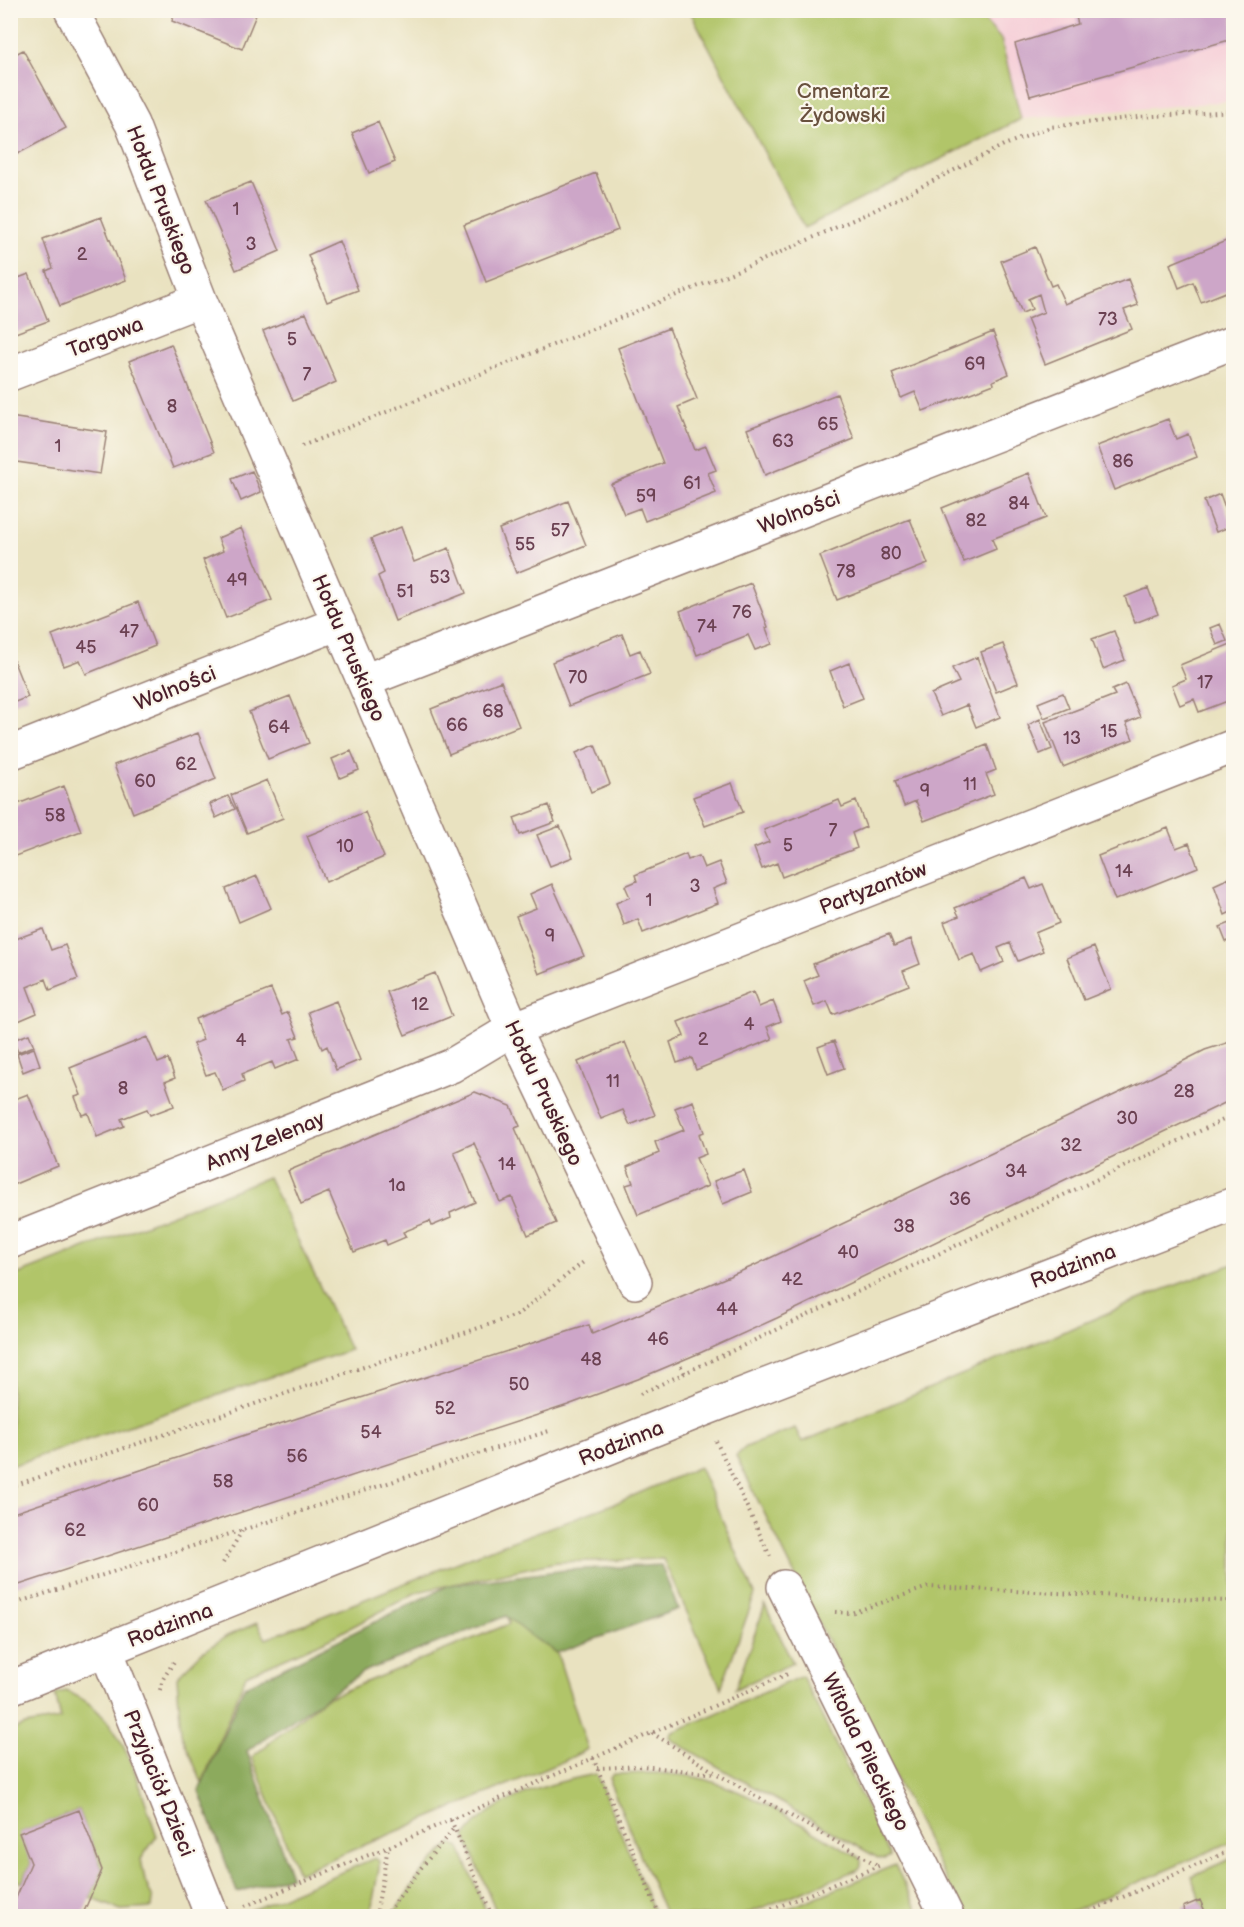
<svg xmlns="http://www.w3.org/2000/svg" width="1244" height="1927" font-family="'Balsamiq Sans',sans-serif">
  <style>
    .built { fill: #f6cfd8 }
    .green { fill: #b1c569; stroke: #7e724a; stroke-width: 1.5 }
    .forest { fill: #8caa5d; stroke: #6b6444; stroke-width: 1.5 }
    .building { fill: #cda6c8 }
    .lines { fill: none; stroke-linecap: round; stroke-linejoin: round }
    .minor-casing { stroke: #9a8076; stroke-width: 36 }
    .path { stroke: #9a8076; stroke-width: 4; stroke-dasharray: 1.5 4.5; stroke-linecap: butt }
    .minor { stroke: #fff; stroke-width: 33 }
    .labels { text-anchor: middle; stroke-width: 4.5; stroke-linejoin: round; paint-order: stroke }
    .number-label { font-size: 18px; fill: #6b4152 }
    .park-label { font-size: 21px; fill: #69513e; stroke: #fbf7ec }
    .street-label { font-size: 21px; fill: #4a1f2b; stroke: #fbf7ec }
  </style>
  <rect width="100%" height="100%" fill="#fbf7ec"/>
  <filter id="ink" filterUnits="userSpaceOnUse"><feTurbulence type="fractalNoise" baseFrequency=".0167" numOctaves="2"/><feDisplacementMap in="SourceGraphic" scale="12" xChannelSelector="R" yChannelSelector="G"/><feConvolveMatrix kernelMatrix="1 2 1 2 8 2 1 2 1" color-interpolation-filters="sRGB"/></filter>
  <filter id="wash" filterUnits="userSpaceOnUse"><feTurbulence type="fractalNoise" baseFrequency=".008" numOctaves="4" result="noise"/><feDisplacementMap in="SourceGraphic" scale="24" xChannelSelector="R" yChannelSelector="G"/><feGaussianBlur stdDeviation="1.35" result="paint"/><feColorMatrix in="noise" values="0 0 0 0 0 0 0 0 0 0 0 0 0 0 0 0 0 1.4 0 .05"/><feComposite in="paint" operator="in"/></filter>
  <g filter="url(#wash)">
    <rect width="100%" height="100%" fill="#e9e2c0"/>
    <!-- built -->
    <path class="built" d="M976,11H1233V101L1021,119L1001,39Z"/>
    <!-- green -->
    <path class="green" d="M690,11H976L1001,39L1021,119L804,228Z
      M268,1177L350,1350L11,1466V1277Z
      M1233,1264V1841L1061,1916H979L977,1915L964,1916L736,1456L746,1447L795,1428L802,1442L1160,1291Z
      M699,1467L755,1594L721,1688L663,1559L556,1562L417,1592L331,1638L246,1675L202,1783L181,1733L177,1677L202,1652L227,1636L257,1623L266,1639L480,1553L621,1501Z
      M765,1605L793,1663L735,1689Z
      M507,1616L557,1653L588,1749L564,1761L298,1873L252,1757L324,1699L509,1624Z
      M802,1676L890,1856L885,1859L878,1858L673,1741L670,1737L671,1733Z
      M65,1691C124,1711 138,1784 157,1836L141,1859L145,1881L153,1899L152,1908L121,1910L90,1898L102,1869L79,1810L20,1833L31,1863L22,1883L11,1878L10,1731L25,1725L61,1719L55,1694Z
      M657,1773C668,1774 679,1775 690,1776C742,1785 810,1830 857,1856L861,1860V1865L859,1869L741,1916H666L610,1783V1778L613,1774Z
      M596,1774L656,1916H498L465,1836C490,1799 553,1782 596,1774Z
      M451,1843L460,1848L488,1916H392L421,1873Z
      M375,1858L379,1861V1868L370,1916H243L244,1913Z
      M1233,1858V1916H1207L1191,1876Z
      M895,1865L920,1916H770Z"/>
    <!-- forest -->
    <path class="forest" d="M661,1565L678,1609L557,1653L532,1637L506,1616L363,1672L247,1751L291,1876L237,1892L199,1791L244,1687L449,1585L566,1570Z"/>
    <g id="blocks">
      <!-- building -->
      <path class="building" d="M176,10H258L242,49L172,21Z
        M1074,10H1110L1111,15L1127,10H1233V39L1030,96L1015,44L1078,24Z
        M23,50L66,128L10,158V57Z
        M378,122L395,162L369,173L352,133Z
        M596,173L618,230L486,282L464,225Z
        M251,182L280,251L236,270L206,200Z
        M101,217L126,280L60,306L46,271L53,268L43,239Z
        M1233,238V289L1201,302L1193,282L1179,288L1170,264Z
        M339,241L358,290L327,302L308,255Z
        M1035,247L1051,286L1056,284L1065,304L1128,279L1138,305L1124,310L1132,329L1045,364L1027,319L1044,312L1039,294L1028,299L1032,309L1022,313L1001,261Z
        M29,274L48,321L10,335V281Z
        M306,313L336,382L293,401L263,331Z
        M669,328L697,399L678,407L695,450L706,446L716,470L708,473L716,493L645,521L640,508L624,514L611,484L663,463L618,348Z
        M993,332L1009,374L993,381L994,384L923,411L915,392L901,398L892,373Z
        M171,344L214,452L173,468L129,361Z
        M837,394L854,439L765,475L747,429Z
        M10,417L107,432L100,474L10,461Z
        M1168,419L1176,439L1188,434L1197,457L1114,490L1097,446Z
        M252,471L261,492L241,501L232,479Z
        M1029,473L1046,518L992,539L996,549L964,562L942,508Z
        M1220,494L1232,526L1216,532L1204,501Z
        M568,501L586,545L516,573L499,529Z
        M910,519L928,564L837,600L820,556Z
        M401,527L414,562L449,548L466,593L395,621L378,576L384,573L371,539Z
        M241,528L272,600L226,618L203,560L223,551L218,538Z
        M751,583L768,627L766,628L772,644L755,650L748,635L697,655L680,611Z
        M1148,588L1158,614L1135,623L1125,597Z
        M138,602L155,646L86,674L80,660L64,666L52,635Z
        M1220,624L1227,641L1217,645L1210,628Z
        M1114,631L1125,660L1103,669L1092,639Z
        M622,634L630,654L640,650L650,674L569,706L552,662Z
        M1233,643V699L1199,712L1194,699L1180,705L1179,703L1172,685L1186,679L1180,665Z
        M1003,644L1018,683L996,692L981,652Z
        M10,652L28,697L10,704Z
        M977,657L1000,717L976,727L967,705L941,716L931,694L959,682L952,668Z
        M849,663L863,698L843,706L830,671Z
        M501,681L519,726L449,754L431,709Z
        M1126,684L1140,717L1126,723L1133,739L1063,767L1045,722L1115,695L1112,690Z
        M1063,693L1069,708L1044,718L1038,703Z
        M290,696L309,743L268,759L249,712Z
        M1040,719L1052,749L1040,754L1028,725Z
        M198,733L216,779L133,813L114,765Z
        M595,745L610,784L591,792L576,753Z
        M987,745L996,770L986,774L994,794L924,821L916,801L904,806L895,781Z
        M351,751L359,770L340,778L332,759Z
        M267,780L283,818L247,833L231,795Z
        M732,783L743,812L705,826L693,797Z
        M64,786L81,831L10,858V807Z
        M228,796L235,809L216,818L210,804Z
        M839,800L842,807L856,801L866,827L852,833L857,848L782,877L777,863L762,869L754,848L769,842L764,830Z
        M549,805L555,822L520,835L514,818Z
        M365,812L384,857L326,882L307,836Z
        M560,826L573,857L550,866L537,835Z
        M1168,828L1176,848L1189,843L1198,867L1115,900L1098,856Z
        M686,854L688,860L699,856L704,868L719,862L727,883L713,889L718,903L643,933L638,919L624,925L616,903L630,897L625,886L637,881L635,875Z
        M257,876L271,908L239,922L226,889Z
        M1026,878L1031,889L1043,884L1059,923L1035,933L1043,951L1018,961L1010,943L998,948L1004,962L981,972L974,954L959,960L944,922L959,916L955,908Z
        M1229,878L1233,892V911L1225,915L1214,885Z
        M552,884L584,956L539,974L516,916L536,908L530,894Z
        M1233,922V939L1226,942L1220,927Z
        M43,929L51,950L65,945L78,979L50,990L46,979L27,987L37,1013L16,1022L13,1014L10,1015V941Z
        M889,934L894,946L911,939L920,964L903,971L909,985L833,1015L827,1001L814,1006L804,981L818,975L813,964Z
        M1094,947L1111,989L1084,1000L1067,958Z
        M435,973L452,1016L405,1035L387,992Z
        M271,989L282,1015L288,1012L298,1037L291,1039L299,1059L275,1069L272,1062L242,1074L244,1081L223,1090L215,1072L206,1075L193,1044L203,1040L195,1019Z
        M753,992L759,1007L773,1001L781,1021L767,1027L772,1039L696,1070L692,1058L677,1063L670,1042L684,1036L678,1022Z
        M336,1001L360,1060L336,1070L327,1046L322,1049L308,1012Z
        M29,1034L34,1046L18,1052L13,1040Z
        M147,1037L158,1063L168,1059L175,1078L165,1082L174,1106L150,1115L147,1109L121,1119L124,1126L97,1137L88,1113L82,1115L75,1097L81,1095L70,1068Z
        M834,1041L844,1068L828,1074L818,1047Z
        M1233,1041V1099L777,1318L702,1352L638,1379L568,1405L10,1588V1514L248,1434L589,1325L592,1334L751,1267L1144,1081L1205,1050Z
        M625,1042L655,1115L630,1125L623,1110L601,1119L578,1062Z
        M34,1048L40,1065L23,1072L17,1054Z
        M475,1092L511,1106L520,1126L515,1128L556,1223L528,1235L512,1197L500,1202L474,1143L454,1152L475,1202L450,1213L451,1218L432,1226L430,1221L403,1232L406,1237L387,1245L385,1240L354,1252L329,1192L301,1204L288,1171Z
        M28,1094L58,1166L10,1186V1101Z
        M693,1101L704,1132L699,1134L706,1154L696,1158L708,1186L638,1215L626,1185L633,1183L627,1167L659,1153L655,1142L684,1130L675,1108Z
        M744,1170L752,1192L723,1204L714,1181Z
        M79,1810L102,1870L82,1916H10V1906L13,1905L31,1863L19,1833Z
        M1200,1900L1207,1916H1174L1184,1912L1183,1907Z"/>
    </g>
  </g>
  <g filter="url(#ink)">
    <use href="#blocks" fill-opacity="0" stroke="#9a8076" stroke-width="1.5"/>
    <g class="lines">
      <defs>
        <path id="minor" d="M71,10L132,124L200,300L513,1029L635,1282
          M10,374L200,300
          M364,681L1234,342
          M10,753L339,623
          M10,1242L451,1066L513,1029L1234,746
          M784,1587L947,1916
          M106,1650L212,1916
          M10,1688L702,1410L1234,1204"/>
      </defs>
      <!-- minor casing -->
      <use href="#minor" class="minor-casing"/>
      <!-- path -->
      <path class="path" d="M302,446L756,263L873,211L1004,145L1050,127L1138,117L1234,111
        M678,1361L685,1374
        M640,1394L1234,1115
        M716,1441L770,1556
        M10,1487L517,1315L586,1260
        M223,1563L242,1531
        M10,1605L549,1431
        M835,1612L851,1613L928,1587L1227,1601L1234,1604
        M160,1690L163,1679L175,1660
        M652,1733L719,1775L879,1866
        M593,1758L660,1916
        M597,1768L642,1766L716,1774
        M451,1820L492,1916
        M245,1906L388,1847L790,1673
        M376,1916L388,1847
        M385,1916L421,1868L454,1828
        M755,1916L881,1865
        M1079,1916L1234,1849"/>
      <!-- minor -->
      <use href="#minor" class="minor"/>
    </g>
  </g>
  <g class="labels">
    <!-- number labels -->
    <g class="number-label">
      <text x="236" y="215">1</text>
      <text x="251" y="250">3</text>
      <text x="82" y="260">2</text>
      <text x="1108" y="325">73</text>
      <text x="292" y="345">5</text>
      <text x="975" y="370">69</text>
      <text x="307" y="380">7</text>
      <text x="172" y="412">8</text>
      <text x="828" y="430">65</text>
      <text x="783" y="447">63</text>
      <text x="58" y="452">1</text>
      <text x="1123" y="467">86</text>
      <text x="692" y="489">61</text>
      <text x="646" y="502">59</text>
      <text x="1019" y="509">84</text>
      <text x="976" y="526">82</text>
      <text x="560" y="536">57</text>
      <text x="525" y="550">55</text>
      <text x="891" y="559">80</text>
      <text x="846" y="577">78</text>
      <text x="440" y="583">53</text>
      <text x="237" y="586">49</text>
      <text x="405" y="597">51</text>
      <text x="742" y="618">76</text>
      <text x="707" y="632">74</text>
      <text x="129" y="637">47</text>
      <text x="86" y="653">45</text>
      <text x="578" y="683">70</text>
      <text x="1205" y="688">17</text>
      <text x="493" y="717">68</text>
      <text x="457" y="731">66</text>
      <text x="279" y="733">64</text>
      <text x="1109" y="737">15</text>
      <text x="1072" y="744">13</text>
      <text x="186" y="770">62</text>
      <text x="145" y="787">60</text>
      <text x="970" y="790">11</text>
      <text x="925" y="797">9</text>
      <text x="55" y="821">58</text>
      <text x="833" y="836">7</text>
      <text x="788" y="851">5</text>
      <text x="345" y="852">10</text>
      <text x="1124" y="877">14</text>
      <text x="695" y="892">3</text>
      <text x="649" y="906">1</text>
      <text x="550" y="942">9</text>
      <text x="420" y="1010">12</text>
      <text x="749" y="1030">4</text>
      <text x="703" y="1045">2</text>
      <text x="241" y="1046">4</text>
      <text x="613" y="1087">11</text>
      <text x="123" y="1094">8</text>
      <text x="1184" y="1097">28</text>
      <text x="1127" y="1124">30</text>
      <text x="1071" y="1151">32</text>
      <text x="507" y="1170">14</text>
      <text x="1016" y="1177">34</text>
      <text x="397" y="1191">1a</text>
      <text x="960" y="1205">36</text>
      <text x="904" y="1232">38</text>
      <text x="848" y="1258">40</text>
      <text x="792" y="1285">42</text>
      <text x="727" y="1315">44</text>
      <text x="658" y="1345">46</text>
      <text x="591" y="1365">48</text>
      <text x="519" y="1390">50</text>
      <text x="445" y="1414">52</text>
      <text x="371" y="1438">54</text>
      <text x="297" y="1462">56</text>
      <text x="223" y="1487">58</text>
      <text x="148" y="1511">60</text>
      <text x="75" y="1536">62</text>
    </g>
    <!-- park labels -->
    <g class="park-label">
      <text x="843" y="98">Cmentarz<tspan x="843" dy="24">Żydowski</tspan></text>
    </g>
    <!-- street labels -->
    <g class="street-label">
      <text transform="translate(161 200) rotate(69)" y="7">Hołdu Pruskiego</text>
      <text transform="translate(105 337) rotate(-21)" y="7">Targowa</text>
      <text transform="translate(799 512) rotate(-21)" y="7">Wolności</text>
      <text transform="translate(349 648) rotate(67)" y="7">Hołdu Pruskiego</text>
      <text transform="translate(175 688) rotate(-22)" y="7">Wolności</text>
      <text transform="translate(873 888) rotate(-21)" y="7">Partyzantów</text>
      <text transform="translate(544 1093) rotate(65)" y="7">Hołdu Pruskiego</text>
      <text transform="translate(265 1141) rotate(-22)" y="7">Anny Zelenay</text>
      <text transform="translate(1073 1266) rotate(-21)" y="7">Rodzinna</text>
      <text transform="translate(621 1443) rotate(-22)" y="7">Rodzinna</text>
      <text transform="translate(170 1625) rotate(-21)" y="7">Rodzinna</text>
      <text transform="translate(866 1752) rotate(64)" y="7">Witolda Pileckiego</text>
      <text transform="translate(159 1783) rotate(68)" y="7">Przyjaciół Dzieci</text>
    </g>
  </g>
  <!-- margin -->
  <rect width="1244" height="1927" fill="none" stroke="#fbf7ec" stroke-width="36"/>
</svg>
